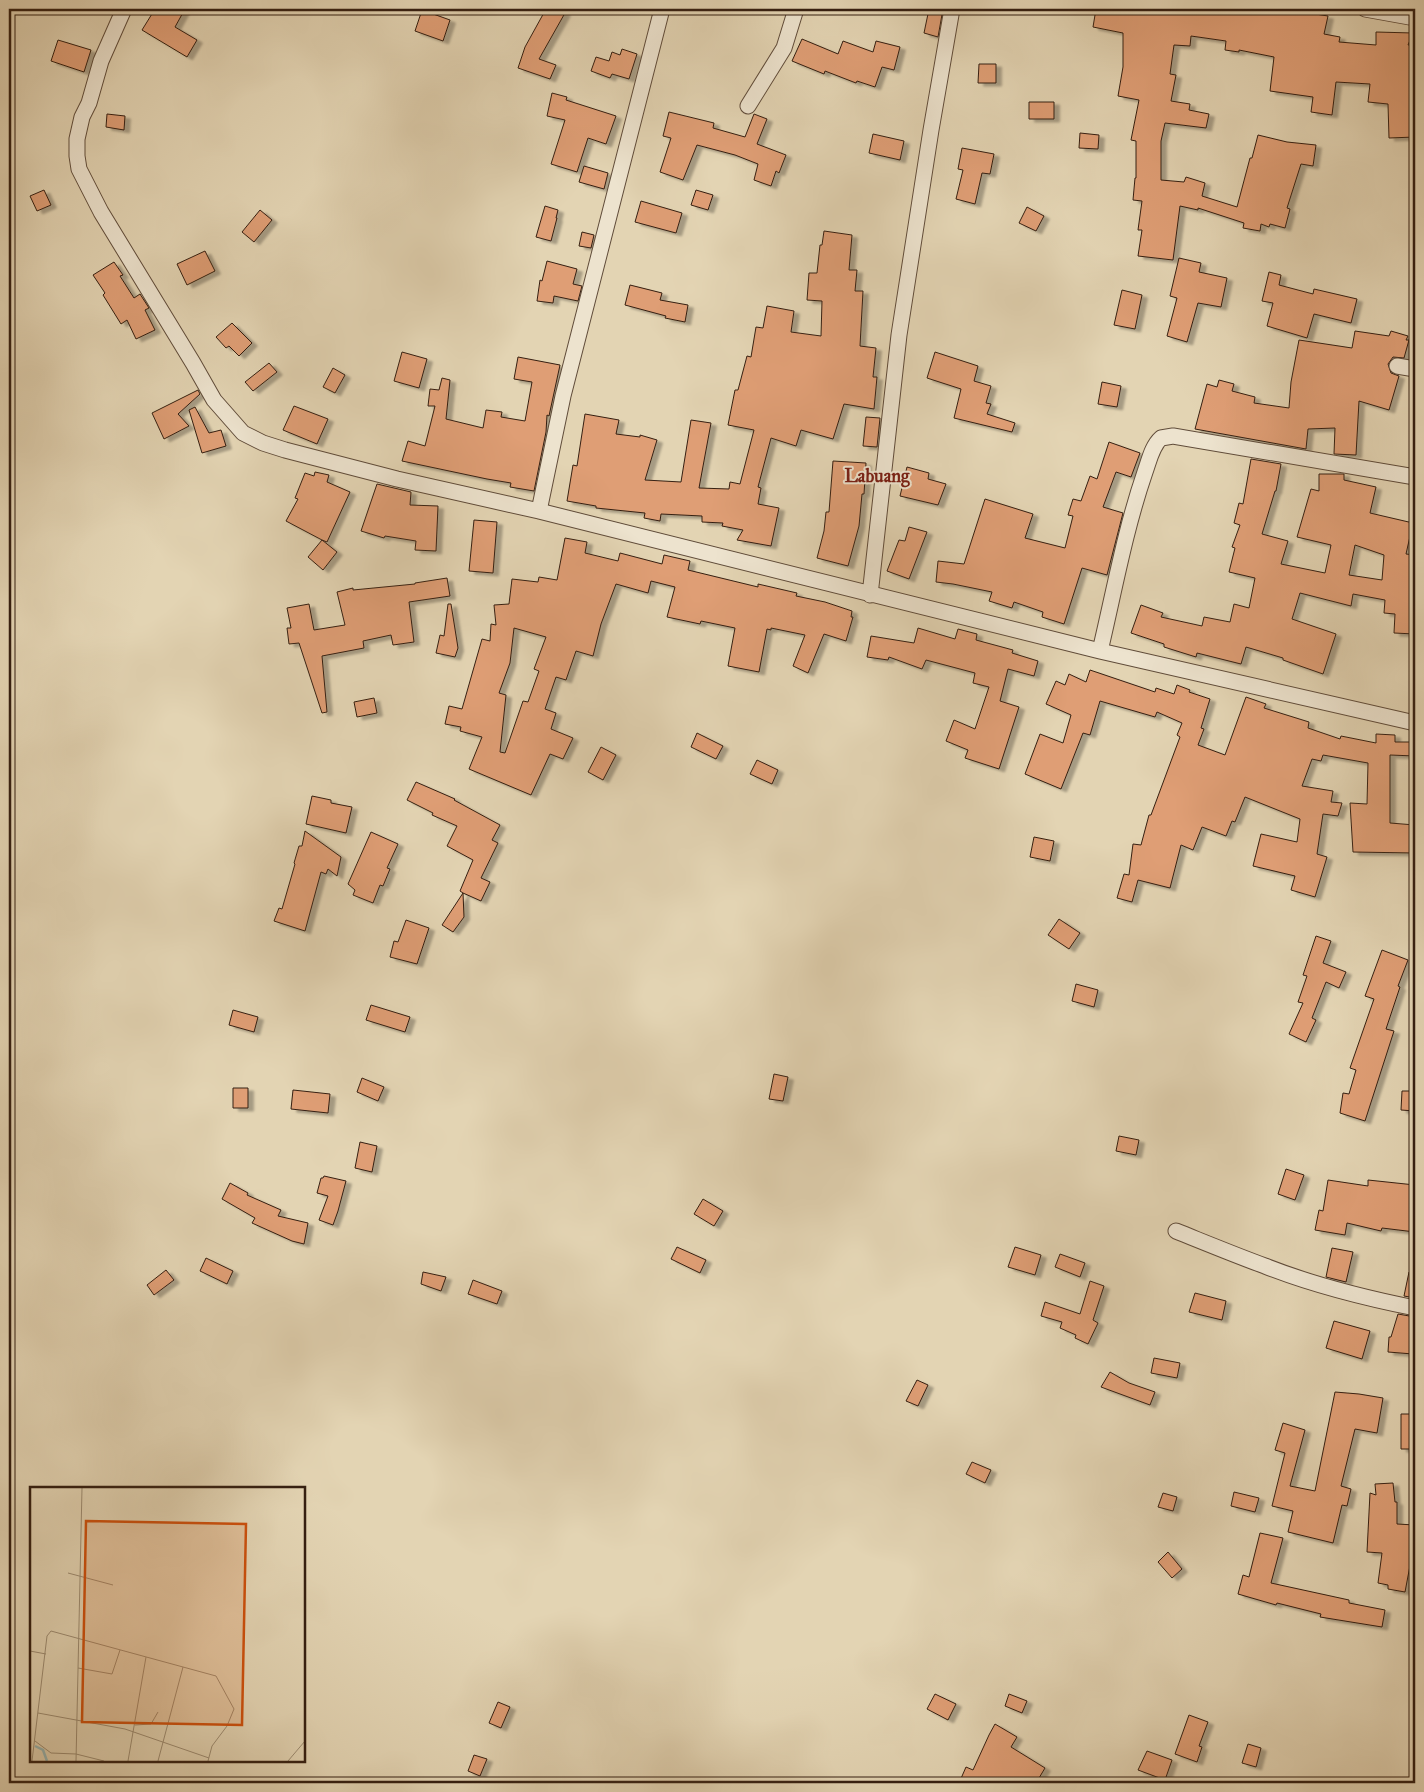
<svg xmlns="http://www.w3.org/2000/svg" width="1424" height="1792" font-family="'IM FELL Great Primer',serif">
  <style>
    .building { fill: #df9e74; stroke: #351f11; fill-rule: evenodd; filter: url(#shadow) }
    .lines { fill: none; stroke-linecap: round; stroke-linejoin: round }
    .street-casing { stroke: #604c3a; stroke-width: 17 }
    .street { stroke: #ede3ce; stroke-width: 15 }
    .labels { text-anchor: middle; stroke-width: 4; stroke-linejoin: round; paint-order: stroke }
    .quarter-label { font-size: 18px; font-weight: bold; fill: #7a1f14; stroke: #ede3ce }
    .inset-river { fill: none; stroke: #97b7b5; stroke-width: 2.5 }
    .inset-road { fill: none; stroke: #9d8c72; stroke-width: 1 }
    .view { fill: #cd500d; fill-opacity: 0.15; stroke: #cd500d; stroke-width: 2.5 }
    .inset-edge { fill: none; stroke: #351f11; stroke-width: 2.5 }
  </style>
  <defs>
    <filter id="shadow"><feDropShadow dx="5.5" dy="3" stdDeviation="1" flood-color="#0004"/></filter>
  </defs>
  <rect width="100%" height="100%" fill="#e3d4b3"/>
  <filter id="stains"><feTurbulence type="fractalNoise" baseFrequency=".004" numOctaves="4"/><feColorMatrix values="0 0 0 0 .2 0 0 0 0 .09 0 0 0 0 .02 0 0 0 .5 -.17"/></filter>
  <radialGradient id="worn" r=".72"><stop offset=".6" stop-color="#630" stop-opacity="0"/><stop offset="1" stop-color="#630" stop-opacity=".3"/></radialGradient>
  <!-- building -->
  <path class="building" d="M155,9H185L175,27L197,40L187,57L142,30Z
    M546,9H557L565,13L539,59L556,65L550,79L518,68L525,47Z
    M929,9H943L938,37L924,33Z
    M1096,9H1284L1328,16L1324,34L1340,37L1339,42L1376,45V32L1413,33L1408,45H1415V137L1389,138L1388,104L1368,102L1370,84L1336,82L1332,115L1311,112L1313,97L1270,91L1274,57L1239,50V52L1225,50L1226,41L1191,36L1190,46L1174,45L1170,74L1176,75L1171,101L1190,104L1189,110L1209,114L1206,128L1165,123L1161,141V180L1184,182L1186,177L1205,183L1202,196L1237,207L1250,158H1252L1258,135L1287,142L1316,145L1313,166L1301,164L1287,208L1290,209L1285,228L1270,224L1269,227L1261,224L1260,231L1243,228L1244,223L1198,208V210L1180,206L1173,260L1138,256L1142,230H1138L1142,201L1133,200L1135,178H1136V141L1131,140L1139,100L1118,96L1123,67V33L1093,27Z
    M422,10L450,20L443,41L415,31Z
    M802,39L838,54L843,41L873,52L876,41L900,47L894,70L882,67L875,87L857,81L856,83L825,71L824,74L792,61Z
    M58,40L91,50L84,72L51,61Z
    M622,49L637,54L629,79L612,74L610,78L591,71L596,57L609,61L612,52L620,55Z
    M979,64H996V83H978Z
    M552,93L567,97L566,100L616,116L606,144L588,138L577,172L551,164L565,120L547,116Z
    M1029,102H1054V119H1029Z
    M669,112L714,123L713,128L745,137L754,114L767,119L757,144L786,155L779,173L776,171L771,186L754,180L758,164L735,155L697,145L683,180L660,172L671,138L663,136Z
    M107,114L125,116L124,130L106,127Z
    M1080,133L1099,135L1098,149L1079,148Z
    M873,134L904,141L900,160L869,153Z
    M962,148L994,154L990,174L982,173L975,204L956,199L963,170L958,169Z
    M584,166L608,173L604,189L579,182Z
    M44,190L51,205L37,211L30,196Z
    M696,190L713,195L708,210L691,205Z
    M641,201L682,213L676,233L635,222Z
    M545,206L558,210L556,218H557L551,241L536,237Z
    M1027,207L1044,216L1036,231L1019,223Z
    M260,210L272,220L254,242L242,232Z
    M824,231L852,235L849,270H857L855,291H863L860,346L876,348L873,377H877L874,409L844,404L833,439L801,430L796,446L771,438L758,487L761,488L758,504L779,508L771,546L737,540L743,530L722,526L723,523L702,522V516L661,514L660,521L644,518L645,513L596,508V506L567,501L573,465L577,466L585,414L619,420L616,434L640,437V435L657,440L645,480L681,482L691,420L711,423L699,488L729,489L730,482L740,484L754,430L728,425L735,390H738L747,356L751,357L756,327L763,328L767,306L794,311L791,332L821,336L822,301L807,300L809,273H817L820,245H822Z
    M582,232L594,235L591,248L579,246Z
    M205,251L215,271L187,285L177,264Z
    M1179,258L1201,263L1199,272L1227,278L1221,307L1198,303L1187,342L1167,336L1177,298L1170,296Z
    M547,261L577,269L573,284L582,286L578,301L554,296L553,303L537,301L540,280L542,281Z
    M114,262L123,275L120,276L134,298L140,294L149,308L145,310L155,330L136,339L127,320L121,324L103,295L105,293L93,275Z
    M1269,272L1281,275L1279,285L1313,294L1314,289L1357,299L1351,323L1314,314L1307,338L1267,326L1273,303L1262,301Z
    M630,285L662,293L660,300L688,305L685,322L665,318L666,316L625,305Z
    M1122,290L1142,295L1135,329L1114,325Z
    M232,323L252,343L239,356L229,346L226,348L216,337Z
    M1355,331L1389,336L1391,331L1408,336L1406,340H1409L1404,358L1393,357L1388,364L1391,373L1399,376L1389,410L1359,401L1356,455L1334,454L1335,428L1308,429L1306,449L1195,429L1207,384L1217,387L1219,380L1234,384L1232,391L1255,397L1254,403L1289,408L1291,382L1299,340L1352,348Z
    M402,352L427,359L419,388L394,381Z
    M935,352L978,366L974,381L991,386L986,403L991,404L987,414L1015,423L1012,432L954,418L961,389L927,378Z
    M518,357L560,365L549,416L547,415L546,432L534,491L510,487L511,483L487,479L402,461L408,441L425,446L435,406H428L430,389L439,390L442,378L450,380L446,419L483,428L486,410L502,412L501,417L525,421L532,382L514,379Z
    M269,363L277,372L253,391L245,382Z
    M333,368L345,375L335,393L323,387Z
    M1102,382L1121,386L1117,407L1098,404Z
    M198,390L200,394L178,414L189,426L164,439L152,413Z
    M294,406L328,419L317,444L283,430Z
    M195,407L209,433L221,430L226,446L202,453L189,410Z
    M866,417L880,418L877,447L863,446Z
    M1109,442L1140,453L1131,477L1116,472L1103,507L1123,513L1107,575L1082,568L1064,624L1042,617L1043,612L1014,602L1012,608L989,601L992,592L953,584L936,582L938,561L964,564L985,499L1033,514L1025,538L1065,548L1073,516L1068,515L1073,499L1081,501L1090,476L1097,479Z
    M1251,459L1281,464L1276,491H1275L1262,534L1288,541L1281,564L1325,573L1331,545L1297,537L1311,489L1319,491V474H1344V480L1376,487L1370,513L1413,523L1406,554L1415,555V634L1394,633L1395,614L1384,613L1385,600L1353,594L1351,606L1300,593L1292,619L1336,634L1323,674L1283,660V658L1246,647L1241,664L1197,653L1196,657L1164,647V644L1131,633L1141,605L1163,613L1161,617L1202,626L1204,617L1230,622L1234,604L1249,608L1255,578L1229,572L1235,548L1232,547L1240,525L1234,523L1239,503L1243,504ZM1355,545L1384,555L1382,580L1349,575Z
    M833,461L866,463L864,494H862L859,526L848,566L817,558L824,531L826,512H829Z
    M907,467L929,473L928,479L946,484L938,505L900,496Z
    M315,472L329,475L327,482L350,492L327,542L322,540L337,552L323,570L308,557L322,540L286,521L298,499L295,498L305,473L314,476Z
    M377,484L411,492L410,505L438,506L436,551L415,550L416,541L385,536L384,538L361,531Z
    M474,520L497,522L493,573L469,571Z
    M909,527L927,532L909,579L887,571L899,540L905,541Z
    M565,538L587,542L585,553L618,561L620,553L662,564L664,555L690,561L688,570L758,587V584L797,593L796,596L825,602L852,611L851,617H853L846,641L824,634L808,673L793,666L805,635L771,628V630L767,629L759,672L728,666L735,628L701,621L700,624L667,617L675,587L651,581L648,593L616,584L601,624L593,656L576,651L566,680L556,677L545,709L556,713L551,729L573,738L563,759L550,754L531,795L469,769L482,737L460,731L461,727L445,724L449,706L462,709L482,639L490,641L491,624L496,625L494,605L509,604L512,579L538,582L539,577L557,580ZM514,628L546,637L534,669L539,671L528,702L523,701L505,753L500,752L506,695L499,693L510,663Z
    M447,578L450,596L409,602L414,642L393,645L391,635L363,641L364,648L322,656L327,712L322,713L299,643L289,644L287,628H291L287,608L309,604L314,630L345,625L337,592L353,588V590L415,584V583Z
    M448,604H451L458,648L455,657L436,653L440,635L444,636Z
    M918,628L955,639L958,629L977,634L976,640L1013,650L1012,653L1038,661L1034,676L1008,669L1000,701L1019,707L999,769L965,758L968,750L946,741L954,720L975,729L989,687L973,683L975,673L926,660L922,669L889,657L888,660L867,657L871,636L914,643Z
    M1090,670L1155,692L1156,688L1174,694L1177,685L1190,690L1189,692L1210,699L1201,728L1204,729L1198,745L1225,755L1246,697L1266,704L1264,708L1309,722L1308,728L1340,739L1341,736L1376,743V734L1395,735V742H1415V756L1390,755V823L1415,825V853L1353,852L1350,803L1367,804L1368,763L1323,755L1321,761L1312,759L1302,786L1333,791L1331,802L1342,803L1338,816L1323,814L1317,854L1327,857L1315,897L1291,890L1295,876L1253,866L1261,834L1297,842L1300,819L1245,797L1235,822L1232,821L1226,836L1202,827L1193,850L1181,845L1170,888L1138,880L1132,902L1117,898L1124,874L1129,875L1133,844L1141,845L1149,815H1151L1180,737L1177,735L1182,723L1157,712L1155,717L1100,701L1090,735L1083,733L1061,789L1025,774L1040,734L1063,743L1071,715L1046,704L1056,681L1065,685L1069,674L1086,682Z
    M374,698L377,713L357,717L354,702Z
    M697,733L723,746L716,759L691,747Z
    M601,747L616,755L603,780L588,772Z
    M757,760L778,770L772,784L750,774Z
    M416,782L455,799L454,800L500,825L492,840L498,843L481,878L490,882L481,901L463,893L464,917L453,932L442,925L463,893L460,891L473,860L447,846L457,826L432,815L433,813L407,800Z
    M312,796L331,800V803L352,807L346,833L306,824Z
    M305,831L341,857L337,876L328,869L326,874L321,872L305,931L274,921L279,908L282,909L295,864L294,863L299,846H302Z
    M371,832L398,844L387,868L390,869L383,886L380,885L373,903L353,895L355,890L348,884Z
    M1034,837L1054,841L1050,861L1030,857Z
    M1059,919L1080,933L1069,949L1048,935Z
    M406,920L429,928L417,964L390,957L394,941L398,942Z
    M1316,936L1331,941L1323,963L1346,972L1339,988L1326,982L1312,1018L1316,1020L1306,1042L1289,1034L1303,1003L1298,1002L1307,976L1303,975Z
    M1382,950L1408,960L1398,986L1400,987L1386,1029L1394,1031L1365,1121L1340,1113L1343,1093L1349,1094L1356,1070L1350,1068L1374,999L1365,996Z
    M1076,984L1098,990L1094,1007L1072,1001Z
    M371,1005L410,1017L405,1032L366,1020Z
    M233,1010L258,1017L254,1032L229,1025Z
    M774,1074L788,1077L783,1101L769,1099Z
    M362,1078L384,1087L378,1101L357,1092Z
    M233,1088H248V1108H233Z
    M293,1090L330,1094L328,1113L291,1109Z
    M1402,1091H1415V1111L1401,1110Z
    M1119,1136L1139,1140L1136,1155L1116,1151Z
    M360,1142L377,1146L372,1172L355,1168Z
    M1286,1169L1304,1175L1295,1200L1278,1194Z
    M324,1176L346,1181L338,1211L333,1225L319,1220L328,1196L317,1193L321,1178H323Z
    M1328,1180L1368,1186V1180L1415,1185V1232L1382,1228L1381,1231L1347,1223L1345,1235L1315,1230L1319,1210L1323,1211Z
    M230,1183L248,1193L247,1195L281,1210L278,1216L308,1223L304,1244L292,1241L252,1223L255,1218L222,1199Z
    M703,1199L723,1211L714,1226L694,1214Z
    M677,1247L706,1260L700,1273L671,1259Z
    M1015,1247L1041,1255L1035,1275L1008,1267Z
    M1332,1248L1353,1252L1346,1282L1326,1277Z
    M1060,1254L1085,1263L1080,1277L1055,1267Z
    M206,1258L233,1271L227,1284L200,1271Z
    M166,1270L174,1280L154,1295L147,1285Z
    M423,1272L446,1277L441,1291L421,1284Z
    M1409,1272L1415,1273V1298L1404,1296Z
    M473,1280L502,1291L497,1304L468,1294Z
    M1090,1281L1104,1286L1093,1320L1098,1323L1088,1344L1075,1338L1076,1335L1060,1328L1062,1322L1041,1316L1045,1302L1080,1314Z
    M1195,1293L1226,1301L1222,1320L1189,1312Z
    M1398,1314L1415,1317V1338H1413V1354L1388,1352L1389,1337H1391Z
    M1334,1321L1370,1331L1362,1359L1326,1348Z
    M1154,1358L1180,1363L1177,1378L1151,1373Z
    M1110,1372L1129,1383L1155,1392L1150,1405L1101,1387Z
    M917,1380L928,1385L918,1406L906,1401Z
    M1335,1392L1359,1394L1383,1398L1377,1433L1355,1429L1341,1486L1351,1489L1347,1506L1342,1505L1333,1543L1288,1532L1293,1511L1272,1506L1285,1453L1275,1450L1283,1423L1305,1430L1290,1486L1315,1491Z
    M1401,1414H1415V1449H1401Z
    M972,1462L991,1470L985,1483L966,1474Z
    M1393,1483L1395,1502H1397V1524L1415,1525V1555H1412L1405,1592L1388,1589V1585L1378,1583L1382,1553L1367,1552L1370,1493L1376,1495L1375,1484Z
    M1234,1492L1259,1498L1255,1512L1231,1506Z
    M1163,1493L1177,1497L1173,1511L1158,1507Z
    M1260,1533L1283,1538L1271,1583L1349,1600V1603L1385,1610L1382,1627L1320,1617L1321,1614L1277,1603L1276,1605L1238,1594L1243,1575L1249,1577Z
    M1168,1552L1182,1569L1172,1578L1158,1562Z
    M935,1694L956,1704L948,1720L927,1709Z
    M1009,1694L1027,1701L1022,1713L1005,1706Z
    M498,1702L510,1707L501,1728L489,1723Z
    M1189,1715L1208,1722L1199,1746L1202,1747L1197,1762L1175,1754Z
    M995,1724L1017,1737L1011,1747L1045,1768L1036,1783H959L966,1767L973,1770L989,1735Z
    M1248,1744L1261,1748L1256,1767L1242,1763Z
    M1147,1751L1172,1760L1165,1780L1138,1770Z
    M474,1755L487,1759L480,1776L468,1771Z"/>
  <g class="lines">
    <defs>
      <path id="street" d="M124,9L101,61L89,103L82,117L77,139V156L79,169L101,212L193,363L214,400L243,433L263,443L285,450L397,479L539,511L1100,651L1415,723
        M1365,9L1415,18
        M748,106L784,48L796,9
        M1397,366L1415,369
        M539,511L563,396L662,9
        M870,595L899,335L931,130L952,9
        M1100,651C1114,592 1125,530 1145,472C1149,461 1152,446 1161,438L1173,436L1415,477
        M1176,1231C1206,1243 1235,1255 1265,1266C1313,1285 1365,1298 1415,1308"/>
    </defs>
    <!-- street casing -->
    <use href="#street" class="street-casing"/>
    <!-- street -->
    <use href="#street" class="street"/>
  </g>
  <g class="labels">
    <!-- quarter labels -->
    <g class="quarter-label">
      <text x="877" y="482">Labuang</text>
    </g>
  </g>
  <!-- overview -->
  <g transform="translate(30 1487)">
    <rect width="275" height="275" fill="#e3d4b3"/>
    <path class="inset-river" d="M5,259L13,263L17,274"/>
    <path class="inset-road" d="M38,86L83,98M0,164L16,167M48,181L82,187L90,163M275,199V233M8,226L95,242L179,271M105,238L121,237L128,225M5,254L21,266L46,267L74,274M2,274L17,149L21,144L186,189L204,222L197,239L182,259L178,274M46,274L52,1M98,274L116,170M128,274L153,180M258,274L275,254"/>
    <path class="view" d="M56,34L216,37L212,238L52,235Z"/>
    <rect width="275" height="275" class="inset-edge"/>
  </g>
  <!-- margin -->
  <rect width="1424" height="1792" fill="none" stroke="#e3d4b3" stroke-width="30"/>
  <rect x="10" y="10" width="1404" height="1772" fill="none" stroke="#351f11" stroke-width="2.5"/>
  <rect x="15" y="15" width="1394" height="1762" fill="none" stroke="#351f11"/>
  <rect width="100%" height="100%" filter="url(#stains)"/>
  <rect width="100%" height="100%" fill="url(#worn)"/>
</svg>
